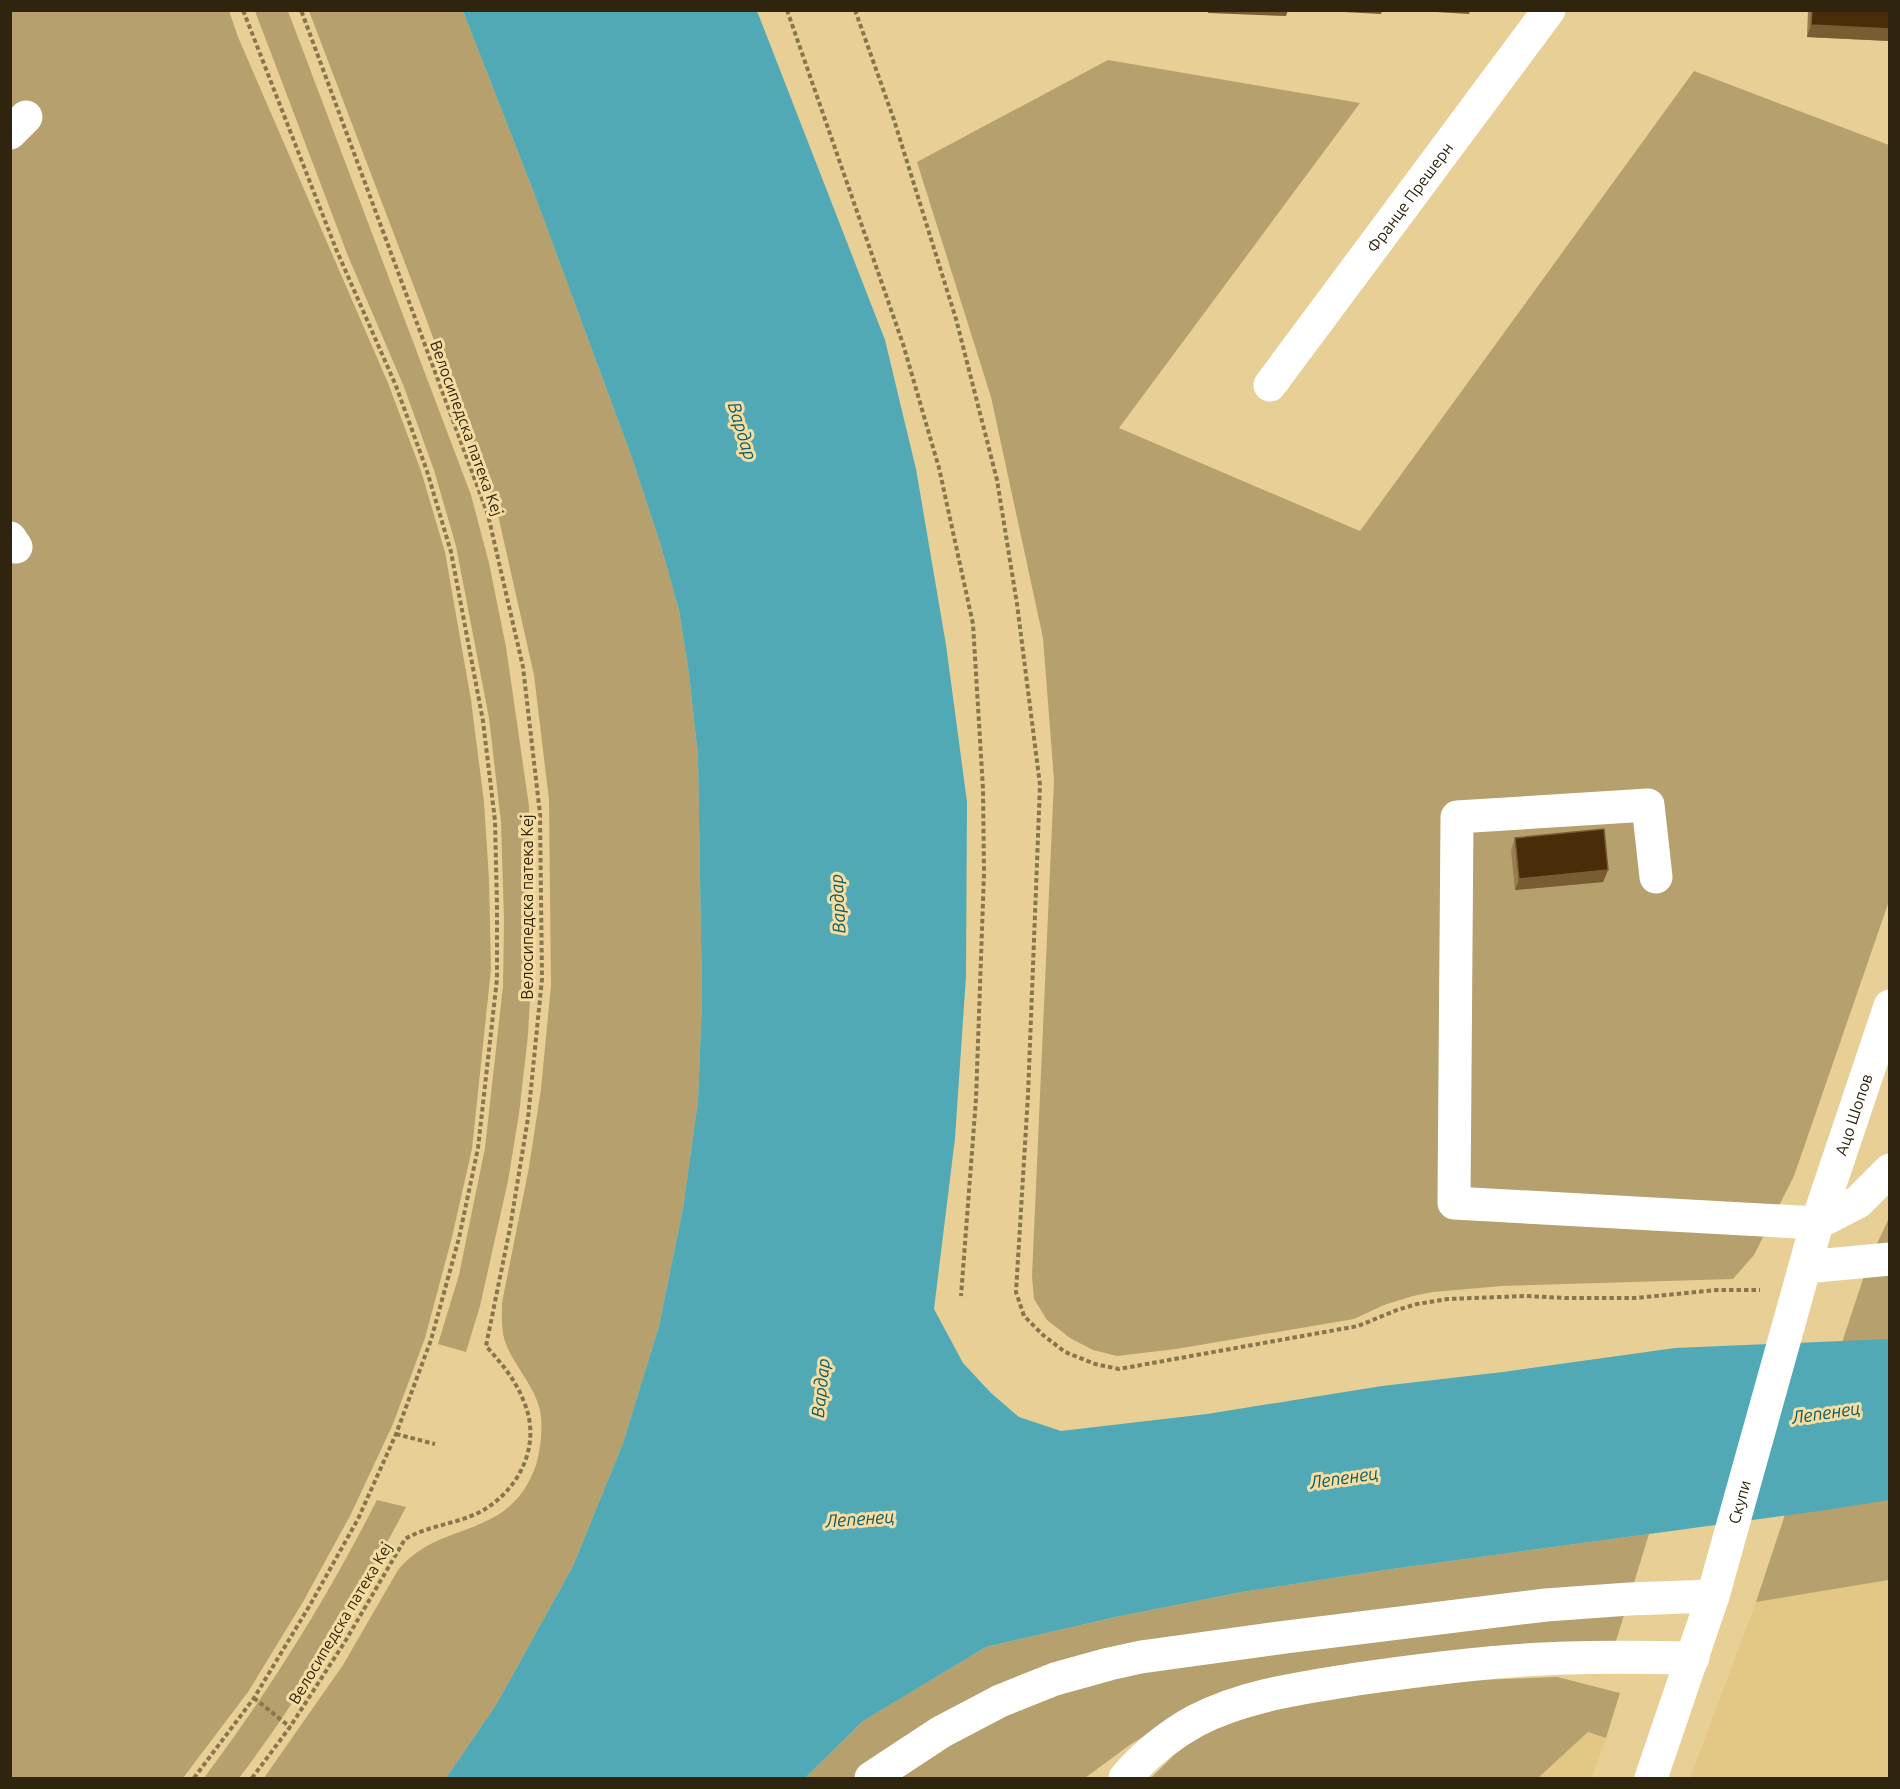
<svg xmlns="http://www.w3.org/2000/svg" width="1900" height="1789" font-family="Ubuntu,sans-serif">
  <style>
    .built { fill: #e3c785 }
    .green { fill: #b6a06d }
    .water { fill: #50a9b5 }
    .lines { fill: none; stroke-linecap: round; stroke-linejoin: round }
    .path { stroke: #86754d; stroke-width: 4; stroke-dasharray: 4.5 3; stroke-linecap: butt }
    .minor { stroke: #fff; stroke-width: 33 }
    .wall { fill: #987e4e }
    .shaded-wall { fill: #795d32 }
    .building { fill: #492c08; stroke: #795d32; stroke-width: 1.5 }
    .labels { text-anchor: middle; stroke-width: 6; stroke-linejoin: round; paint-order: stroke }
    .street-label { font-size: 16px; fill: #2f250e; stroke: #f5dda2 }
    .water-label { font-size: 18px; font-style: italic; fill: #0f5b65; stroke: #f5dda2 }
  </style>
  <rect width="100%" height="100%" fill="#e8cf95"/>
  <!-- built -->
  <path class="built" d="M1889,1580V1778H1690L1756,1602Z
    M1588,1732L1606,1738L1592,1778H1538Z"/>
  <!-- green -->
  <path class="green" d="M11,11H229L238,37L388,383L421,471L445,552L471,700L484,802L489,879L491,969L472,1149L452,1237L425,1338L393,1424L351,1514L303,1602L248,1692L183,1778H11Z
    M255,11H288L471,495L489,563L506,647L529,806L531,980L528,1035L519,1114L508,1181L480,1306L466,1352L438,1344L459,1275L485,1148L503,986L504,920L501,822L489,718L456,546L434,470L404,387L348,256Z
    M309,11H463L534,193L632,458L660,543L679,610L689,674L698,757L702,998L698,1101L683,1208L659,1326L623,1443L573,1566L496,1705L446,1778H264L343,1665L398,1570C441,1518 509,1542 536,1465C541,1448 543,1427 540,1410C534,1385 515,1367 506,1344C501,1331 502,1317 502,1303L529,1167L541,1089L551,986L549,800L534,675L498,515L424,313Z
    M1108,60L1360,103L1119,428L1360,531L1694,71L1889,145V901L1794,1176L1754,1255L1733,1279L1502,1286L1433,1292L1413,1296L1384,1305L1354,1319L1176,1349L1117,1356L1093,1350L1070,1338L1047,1320L1034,1299L1032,1276L1054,780L1043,638L991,397L917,162Z
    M1889,1218V1580L1756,1602L1869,1261Z
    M377,1500L406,1507C356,1602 304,1693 239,1778H204C271,1688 326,1600 377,1500Z
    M1649,1534L1616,1641L1158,1728L1131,1744L1085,1778H805L863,1721L986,1647L1116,1617L1242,1592L1385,1570Z
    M1557,1677L1620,1693L1606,1738L1588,1732L1538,1778H1151L1180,1749L1221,1725L1305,1702L1477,1680Z"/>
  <!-- water -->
  <path class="water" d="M463,11H757L885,340L916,469L946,645L967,802L966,976L955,1138L934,1309L963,1363L991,1393L1019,1417L1061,1431L1207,1414L1382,1386L1503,1372L1675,1348L1889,1339V1500L1833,1509L1385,1570L1242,1592L1116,1617L986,1647L863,1721L805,1778H446L496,1705L573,1566L623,1443L659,1326L683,1208L698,1101L702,998L698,757L689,674L679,610L660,543L632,458L534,193Z"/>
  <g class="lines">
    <!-- path -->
    <path class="path" d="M787,10L903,344L939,468L973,624L983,789L984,873L976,1099L961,1296
      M855,10L894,120L956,319L997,480L1017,604L1040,785L1028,1095L1016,1292L1024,1316L1043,1335L1065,1352L1095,1364L1119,1369L1358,1326L1397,1310L1417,1304L1448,1299L1526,1296L1565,1298H1635L1717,1290H1760
      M396,1434L435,1444
      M254,1698L290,1727
      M194,1778L254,1698L310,1605L358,1519L396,1434L431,1340L459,1238L478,1148L497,979V905L495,821L483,721L451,552L427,471L396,386L336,249L243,10
      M252,1778L290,1727L346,1640L405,1539C429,1525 458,1524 482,1511C520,1489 542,1444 524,1402C516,1380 501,1363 486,1346L510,1228L528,1118L542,979L540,814L523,667L488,515L301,10"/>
    <!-- minor -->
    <g class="minor">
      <path d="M10,133L26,117"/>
      <path id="s1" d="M1270,385L1549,10"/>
      <path d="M10,538L16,547"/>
      <path d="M1656,877L1648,805L1457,817L1454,1203L1817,1223L1858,1202L1890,1170"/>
      <path d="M1805,1267L1890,1259"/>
      <path d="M871,1778L941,1732L1000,1701L1055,1679L1109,1664L1141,1657L1286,1637L1546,1605L1629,1599L1713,1596"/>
      <path d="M1125,1778C1144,1756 1170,1735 1195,1721C1245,1695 1302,1688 1357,1679C1419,1670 1480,1662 1543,1659C1593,1656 1643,1657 1693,1658"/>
      <path id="s2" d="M1651,1778L1713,1596L1817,1223L1890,1006"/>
    </g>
  </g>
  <!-- wall -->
  <path class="wall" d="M1808,10H1890V41L1807,37Z
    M1515,838L1608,870L1603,882L1515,890L1511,850Z"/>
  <!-- shaded-wall -->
  <path class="shaded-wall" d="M1209,10H1288L1286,16L1208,13Z
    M1306,10H1382L1381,14Z
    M1403,10H1470L1469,14Z
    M1811,25L1890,29V41L1807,37Z
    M1608,870L1603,882L1515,890L1519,879Z"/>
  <!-- building -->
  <path class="building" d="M1812,10H1890V29L1811,25Z
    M1604,829L1608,870L1519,879L1515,838Z"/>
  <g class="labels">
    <!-- street labels -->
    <g class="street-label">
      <text dy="6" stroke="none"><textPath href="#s1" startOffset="234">Францe Прешерн</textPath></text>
      <text transform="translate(467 428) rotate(70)" y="6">Велосипедска патека Кеј</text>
      <text transform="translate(527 907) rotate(-90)" y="6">Велосипедска патека Кеј</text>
      <text dy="6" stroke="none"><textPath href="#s2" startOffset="694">Ацо Шопов</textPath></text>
      <text dy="6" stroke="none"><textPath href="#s2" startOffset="290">Скупи</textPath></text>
      <text transform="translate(340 1623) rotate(-59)" y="6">Велосипедска патека Кеј</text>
    </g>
    <!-- water labels -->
    <g class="water-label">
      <text transform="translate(742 431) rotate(73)" y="6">Вардар</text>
      <text transform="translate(838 904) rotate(-93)" y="6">Вардар</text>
      <text transform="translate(821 1388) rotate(-84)" y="6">Вардар</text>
      <text transform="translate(1826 1413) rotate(-8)" y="6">Лепенец</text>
      <text transform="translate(1344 1478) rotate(-8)" y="6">Лепенец</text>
      <text transform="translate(860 1519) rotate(-4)" y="6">Лепенец</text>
    </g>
  </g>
  <!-- border -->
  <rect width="1900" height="1789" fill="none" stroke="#2f250e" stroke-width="24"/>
</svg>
